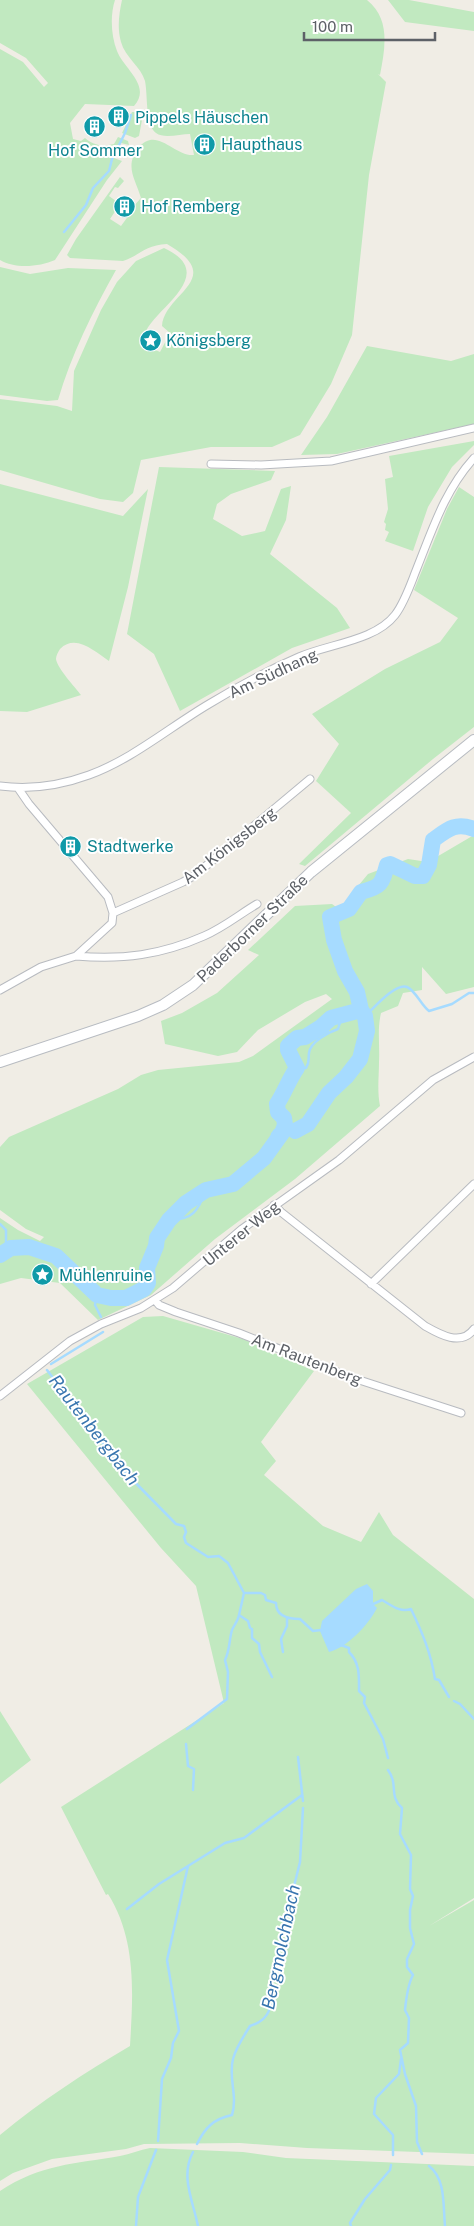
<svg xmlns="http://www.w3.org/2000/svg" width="474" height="2226" font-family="'Public Sans',sans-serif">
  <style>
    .green { fill: #c1e9c0 }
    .water { fill: #a6dbff }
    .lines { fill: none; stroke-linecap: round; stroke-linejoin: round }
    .stream { stroke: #a6dbff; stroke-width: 2.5 }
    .river { stroke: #a6dbff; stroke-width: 16 }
    .street-casing { stroke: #b8bbc0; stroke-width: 9 }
    .secondary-casing { stroke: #b8bcc2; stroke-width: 12 }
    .street { stroke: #fff; stroke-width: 7 }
    .secondary { stroke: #fff; stroke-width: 10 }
    .labels { text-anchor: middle; stroke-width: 4; stroke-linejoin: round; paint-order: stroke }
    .culture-label { font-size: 16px; fill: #0d838f; stroke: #fff; text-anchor: start }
    .street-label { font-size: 16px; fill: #5d6167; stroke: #fff }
    .water-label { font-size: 18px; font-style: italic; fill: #3976af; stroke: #fff }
  </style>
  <rect width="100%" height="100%" fill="#f0ede5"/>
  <!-- green -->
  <path class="green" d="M0,0H115C110,15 111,36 117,51C124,69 152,86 134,106L85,104L70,123L73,139L81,141L85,138C93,145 102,147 114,144L118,137L128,141L129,145L121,143L114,158L122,161L107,180L55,260C39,267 15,269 0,260V49L23,62L44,87L48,83L26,58L0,43Z
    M122,0H367C391,19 385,49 380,75L378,74L386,82L369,175L352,335L331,384L300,435L272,447H211L141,460L133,493L123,502L100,499L0,470V399L57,406L72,411L74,371L101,310L117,282L136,261L164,248C231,279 126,321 147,345C150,348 156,350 160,352L170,333L162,326C164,293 228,279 167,244C145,245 139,256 123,261L70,258L67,255L76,239L120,177L124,181L118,188L115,187L109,196L120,204L110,219L121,226L132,211L131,209L141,198C135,178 124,166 139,147C157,126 175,157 194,155L190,134C180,134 164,139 156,133C145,125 148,96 145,81C141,67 125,57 121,42C117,28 119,14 122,0Z
    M388,0H409L474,12V31L405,22Z
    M132,112H138L142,120L139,136L135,138L122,133Z
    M0,267L30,274L68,268L116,270C93,311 71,355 58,400L47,401L0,395Z
    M367,346L451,361L474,354V424L337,454L301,455L327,417Z
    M474,441V445L452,467L428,507L413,551L385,541L389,532L385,530L386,524L384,522L388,509L385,479L393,477L389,456Z
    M159,467L275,471L271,480L231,494L217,504L213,519L242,536L265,531L281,489L291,486L286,520L270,554L337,608L350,628L292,648L180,711L154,654L127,634Z
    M0,484L123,516L148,489L128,587L109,661C95,652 76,633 60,649C58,652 56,656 56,659C57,668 75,687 81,695L27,712L0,711Z
    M459,487L474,497V727L433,759L305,866L299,864L351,813L316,781L339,744L312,714L385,669L440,642L458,618L414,590L447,509Z
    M474,835V987L446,994L422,967V990L403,993L398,1006L381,1013C377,1030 380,1045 379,1062C379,1077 377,1090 380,1106L295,1179L215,1239L151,1295L98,1320L60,1283L21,1278L0,1284V1218L18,1230L40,1241L44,1237L26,1229L0,1210V1147L9,1137L118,1089L141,1075L158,1070L239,1062L253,1056L332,999L326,994L305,1002L258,1030L237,1052L218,1056L165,1044L161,1021L182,1013L217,993L259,955L248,950L295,906L332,904L339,909L368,874L408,859L428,862Z
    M163,1316L243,1339L314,1371L261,1442L276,1461L264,1475L323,1526L361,1542L379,1512L393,1535L474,1599V1898L429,1926L474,1900V2154L307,2148L240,2143L144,2144L126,2149L52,2159L13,2173L0,2181V2135C41,2101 84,2073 130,2046C133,1994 137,1940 108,1894L106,1895L61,1807L224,1703L196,1586L161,1548L27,1384L143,1317Z
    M0,1711L31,1760L0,1784Z
    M150,2148L243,2152L286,2158L474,2166V2226H0V2191C41,2164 74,2164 120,2156C130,2154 140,2150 150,2148Z"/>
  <!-- water -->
  <path class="water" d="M367,1584L373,1591V1604L377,1608C369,1624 347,1648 329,1652L320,1631L322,1621L356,1589Z"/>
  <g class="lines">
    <!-- stream -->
    <path class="stream" d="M64,232L86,205L93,188L109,171L112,159L125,133L131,115
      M365,1016C373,1009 396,982 407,987C416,991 421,1005 429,1011L452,1004L469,993H474
      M324,1025L328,1033
      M308,1035L318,1039
      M297,1068H306C310,1062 308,1060 309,1053C310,1042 329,1032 338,1029L342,1016
      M272,1146V1134L275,1130H283
      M169,1220C193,1220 198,1211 206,1190
      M0,1224L6,1230V1251
      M97,1295L95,1305L101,1317
      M51,1364L103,1332
      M47,1370L76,1408L86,1416L92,1433L97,1435L117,1464L176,1524L184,1526L186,1532L184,1537L186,1543L208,1557L219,1556L228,1563L244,1593H261L265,1595L266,1600L276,1603C276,1616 288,1619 300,1619L313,1631L321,1630
      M244,1593L239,1615L248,1621L250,1628L252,1629V1638L259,1644L260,1652L272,1677
      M371,1605L382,1600C391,1605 400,1613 411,1609C422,1632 431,1653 435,1679L439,1680L449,1697
      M341,1645L349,1648V1652C360,1663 359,1676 359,1691L365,1697L364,1703L383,1739L388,1758
      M283,1652L281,1639L287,1626V1618
      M454,1701L460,1704L474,1719
      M187,1729L227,1699L228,1672L225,1660C230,1650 229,1640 232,1630C234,1625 238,1621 239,1615
      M186,1744L188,1766L194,1769L193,1790
      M298,1757L303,1801
      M388,1770C399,1785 388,1795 402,1808L400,1834L411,1855L410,1889L413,1896L410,1910V1928L414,1944L407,1959V1967L413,1975C408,1984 406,2000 405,2010L409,2018L408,2043L400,2050L405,2074L416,2106L417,2142L422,2154
      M127,1909L159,1884L225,1843L244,1838L302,1795
      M158,2141L162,2079L171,2058L173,2043L179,2031L167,1960L188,1866
      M197,2144C205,2128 213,2119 232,2115C238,2096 228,2077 233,2059C236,2047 244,2036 250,2026C267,2021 270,2011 274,1995L269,1987L300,1862L303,1808
      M193,2152C180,2176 193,2201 198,2226
      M393,2155V2135L374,2114L376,2098L399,2074L401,2059
      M429,2166C446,2179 443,2206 445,2226
      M136,2226L138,2197L156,2150
      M351,2226L350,2223L365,2199L390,2170L391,2165"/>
    <!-- river -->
    <path class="river" d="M295,1131L308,1124L329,1093L346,1077L360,1059L367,1031L365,1016L361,1010L357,992L345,971L334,940L330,917L349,909L361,892C381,887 382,884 387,865L390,864L415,876H423L429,865L433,840C448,829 456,822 474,829
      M0,1255L11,1248L29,1247L56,1256L97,1295L111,1298H126L144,1289L148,1283L147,1268L156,1246L157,1238L169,1220L186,1203L206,1190L233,1184L264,1158L282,1133L285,1125L284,1118L278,1112L277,1104C285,1092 289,1079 297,1068L288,1050V1046L297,1038L305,1037L321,1027L331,1018L361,1010"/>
    <defs>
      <path id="street" d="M211,464L261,465L331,461L474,428
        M0,786C31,790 59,786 89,775C131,760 170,727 209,704C237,687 269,670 299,657C328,644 375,641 395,615C405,602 411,583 417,568C433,528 445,490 474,458
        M113,913L183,882L195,875L310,779
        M76,956C123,960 161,955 204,936C223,928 240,914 257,904
        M0,990L41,967L76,956L112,923L113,913L108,897L29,804L18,788
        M274,1205L281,1212L425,1326C439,1334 461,1347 474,1329
        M371,1284L474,1184
        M155,1300L159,1305L176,1312L239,1333L350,1377L461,1413
        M0,1396L70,1341L101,1324L141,1308L173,1288L242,1229L339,1160L433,1080L474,1057"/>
      <path id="secondary" d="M0,1062L138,1016L163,1005L193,985L311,872L474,740"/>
    </defs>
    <!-- street casing -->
    <use href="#street" class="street-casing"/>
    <!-- secondary casing -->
    <use href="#secondary" class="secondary-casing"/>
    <!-- street -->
    <use href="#street" class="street"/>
    <!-- secondary -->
    <use href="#secondary" class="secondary"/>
  </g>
  <!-- icons -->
  <defs>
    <symbol id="building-disc" viewBox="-11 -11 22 22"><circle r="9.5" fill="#0f9aa8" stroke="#fff"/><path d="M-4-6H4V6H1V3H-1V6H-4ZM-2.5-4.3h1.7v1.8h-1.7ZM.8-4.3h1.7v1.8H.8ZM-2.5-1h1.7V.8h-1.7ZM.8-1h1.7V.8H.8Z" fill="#fff"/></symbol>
    <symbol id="sight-disc" viewBox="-11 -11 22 22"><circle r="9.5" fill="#0f9aa8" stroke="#fff"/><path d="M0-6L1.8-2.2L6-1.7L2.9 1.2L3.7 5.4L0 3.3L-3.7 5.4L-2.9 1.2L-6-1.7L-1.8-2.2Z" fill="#fff"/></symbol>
  </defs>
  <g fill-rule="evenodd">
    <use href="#building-disc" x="106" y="104" width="25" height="25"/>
    <use href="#building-disc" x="82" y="114" width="25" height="25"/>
    <use href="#building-disc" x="192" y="132" width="25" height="25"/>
    <use href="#building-disc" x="112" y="194" width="25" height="25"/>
    <use href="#sight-disc" x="138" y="328" width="25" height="25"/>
    <use href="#building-disc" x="58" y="834" width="25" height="25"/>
    <use href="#sight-disc" x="30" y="1262" width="25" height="25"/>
  </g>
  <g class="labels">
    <!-- culture labels -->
    <g class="culture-label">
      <text x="135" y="123">Pippels Häuschen</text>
      <text x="221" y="150">Haupthaus</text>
      <text x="95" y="156" text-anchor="middle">Hof Sommer</text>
      <text x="141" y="212">Hof Remberg</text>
      <text x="166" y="346">Königsberg</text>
      <text x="87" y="852">Stadtwerke</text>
      <text x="59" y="1281">Mühlenruine</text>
    </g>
    <!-- street labels -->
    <g class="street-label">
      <text transform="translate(273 673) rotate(-25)" y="6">Am Südhang</text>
      <text transform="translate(229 845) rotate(-38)" y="6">Am Königsberg</text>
      <text transform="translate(252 928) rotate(-44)" y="6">Paderborner Straße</text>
      <text transform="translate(241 1233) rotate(-39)" y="6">Unterer Weg</text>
      <text transform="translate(307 1359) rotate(21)" y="6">Am Rautenberg</text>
    </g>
    <!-- water labels -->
    <g class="water-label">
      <text transform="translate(94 1430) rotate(52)" y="6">Rautenbergbach</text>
      <text transform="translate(281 1947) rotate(-78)" y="6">Bergmolchbach</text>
    </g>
  </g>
  <!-- scale -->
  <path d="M304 32v8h131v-8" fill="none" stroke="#5d6167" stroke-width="2.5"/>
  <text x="312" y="32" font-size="15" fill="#5d6167" stroke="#ffffff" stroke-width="4" paint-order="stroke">100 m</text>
</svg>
